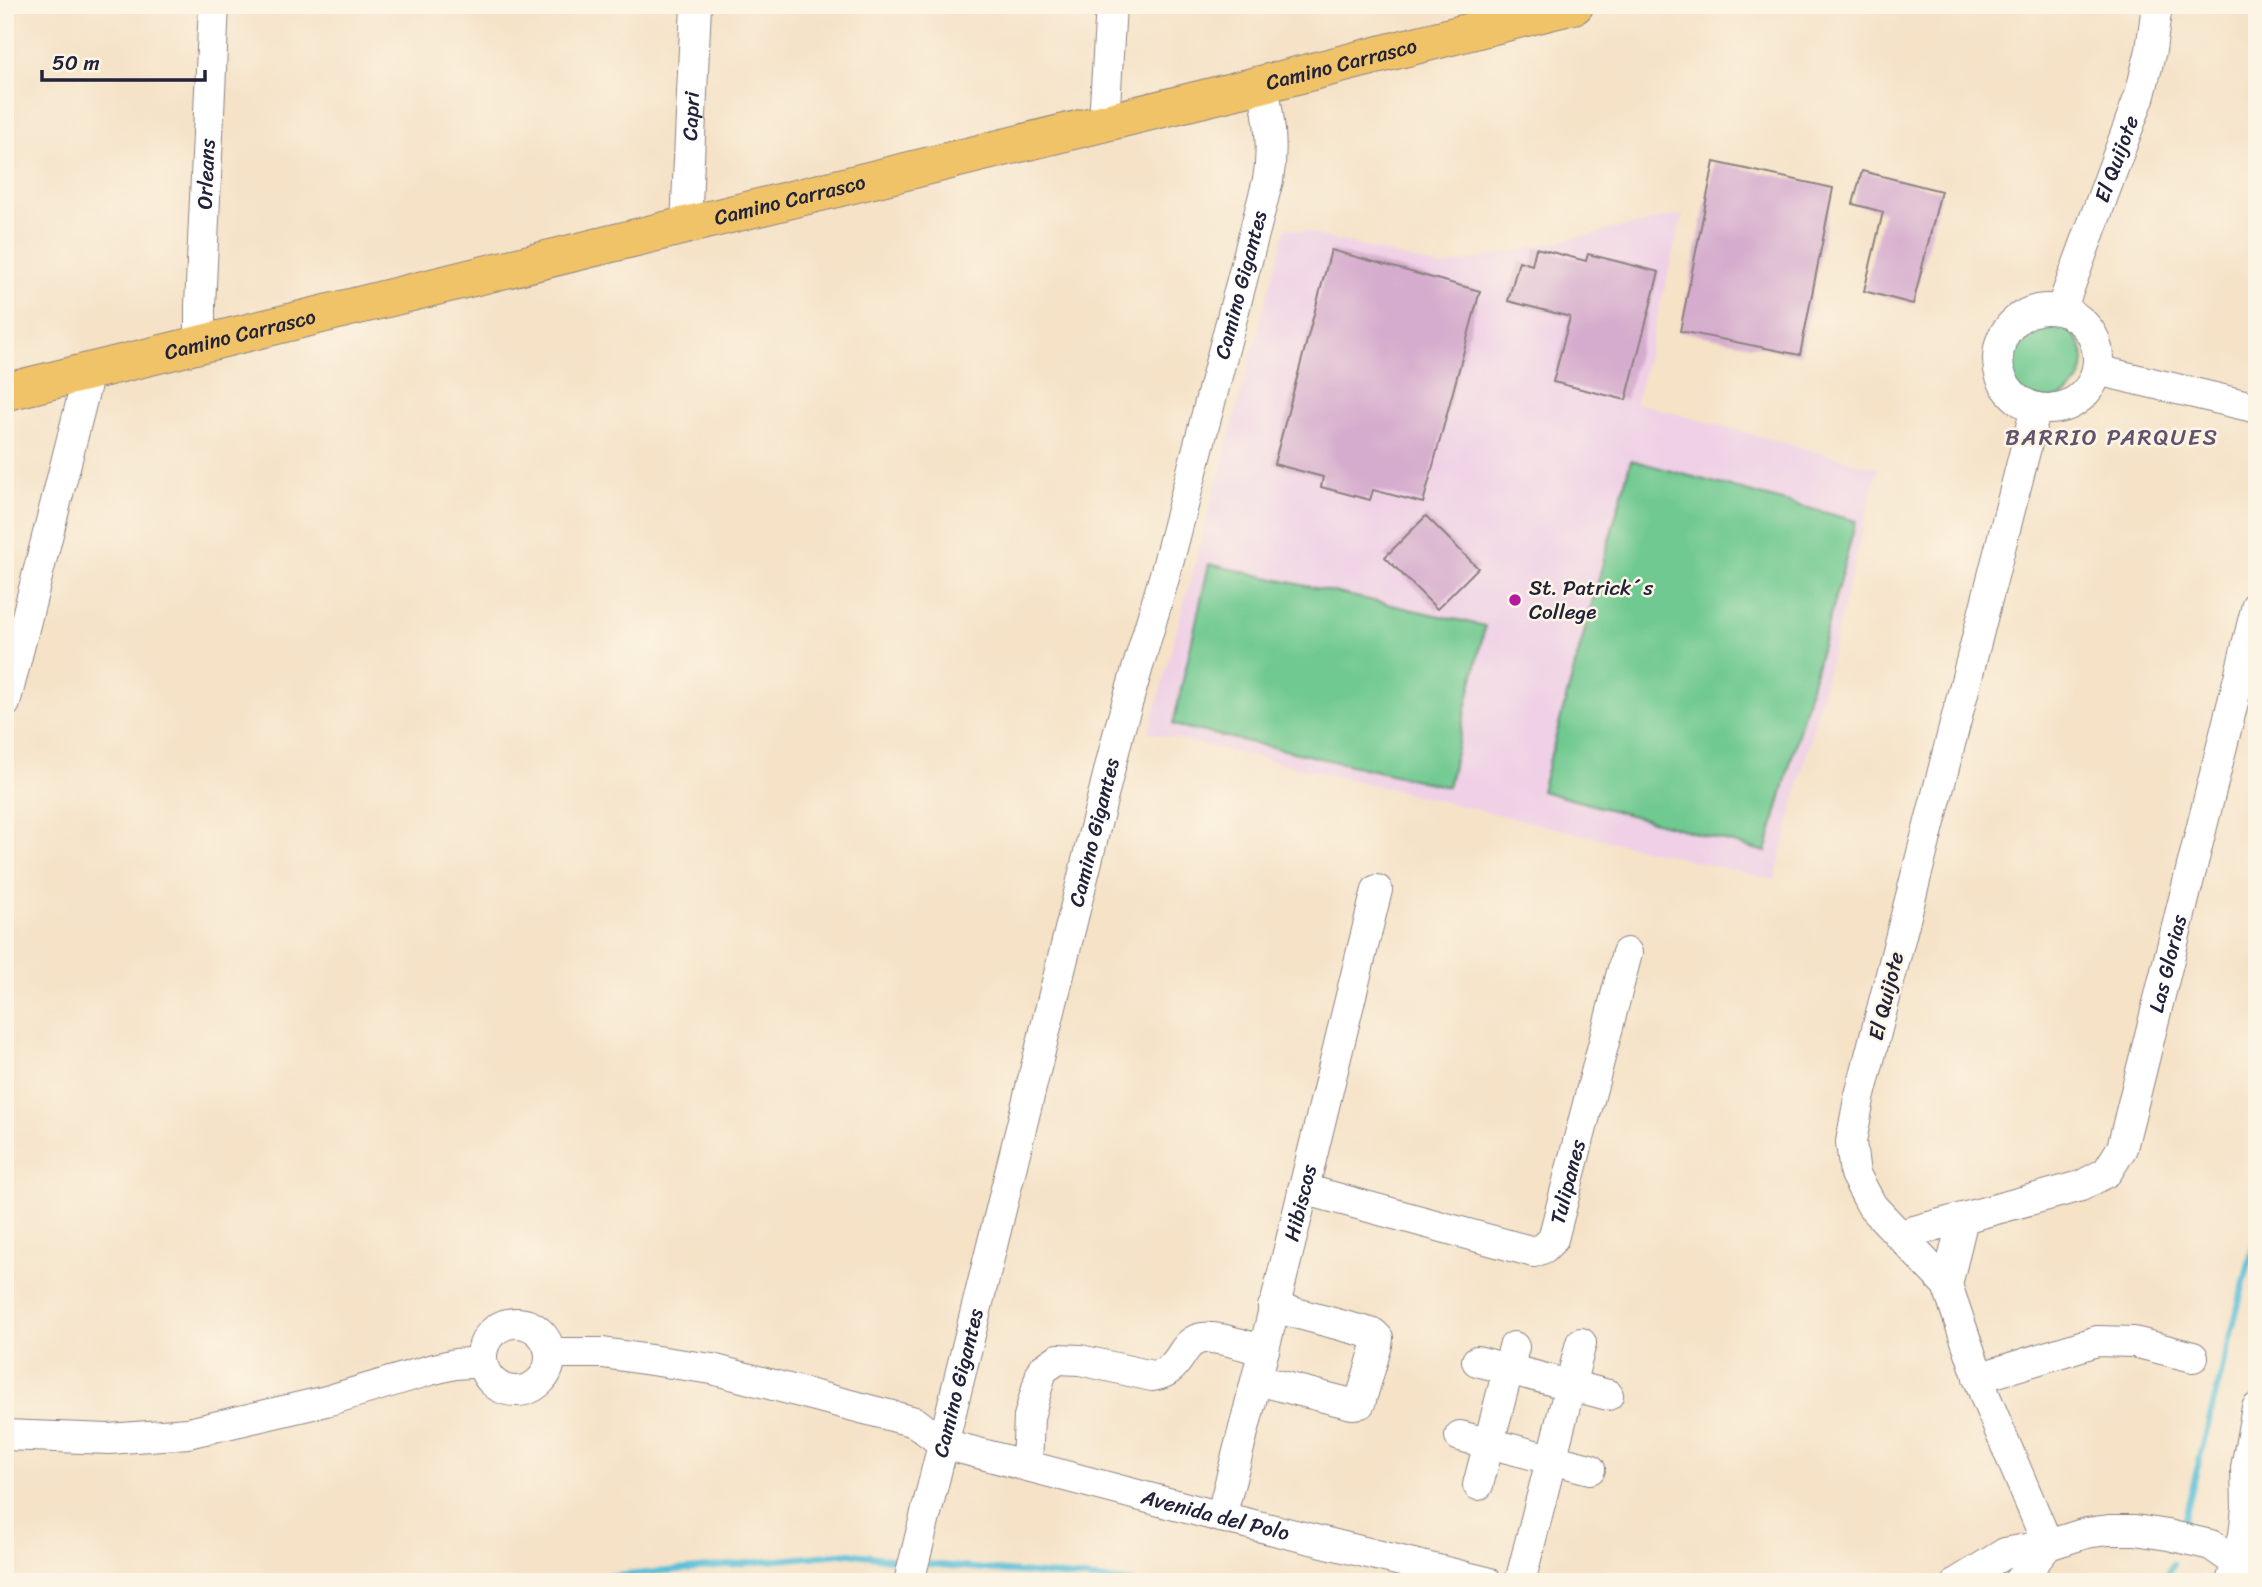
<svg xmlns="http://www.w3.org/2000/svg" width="2262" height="1587" font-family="Sriracha,sans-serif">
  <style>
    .built { fill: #efd0e6 }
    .green { fill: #6fc990; stroke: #487666; stroke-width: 2 }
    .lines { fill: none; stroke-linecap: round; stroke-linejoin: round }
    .stream { stroke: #5abfd8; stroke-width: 6 }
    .building { fill: #d5accd }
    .minor-casing { stroke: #8c8281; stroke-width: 32 }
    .major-casing { stroke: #8c8281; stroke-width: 39 }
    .minor { stroke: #fff; stroke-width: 30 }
    .major { stroke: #f1c369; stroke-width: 37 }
    .poi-dot { fill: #b5179e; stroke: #fcf5e5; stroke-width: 2.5 }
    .labels { text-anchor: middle; stroke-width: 5; stroke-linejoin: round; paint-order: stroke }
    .street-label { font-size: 21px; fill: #22223b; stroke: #fcf5e5 }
    .poi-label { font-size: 21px; fill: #22223b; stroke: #fcf5e5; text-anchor: start }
    .neighbourhood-label { font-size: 23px; letter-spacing: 2px; fill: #61526e; stroke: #fcf5e5 }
  </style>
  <rect width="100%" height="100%" fill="#fcf5e5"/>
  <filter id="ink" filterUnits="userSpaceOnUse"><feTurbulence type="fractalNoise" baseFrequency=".0143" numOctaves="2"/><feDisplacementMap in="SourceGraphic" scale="14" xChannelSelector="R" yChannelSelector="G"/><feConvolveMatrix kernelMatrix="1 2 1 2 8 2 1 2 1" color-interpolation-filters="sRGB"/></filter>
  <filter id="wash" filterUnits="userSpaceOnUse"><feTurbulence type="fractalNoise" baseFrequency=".00686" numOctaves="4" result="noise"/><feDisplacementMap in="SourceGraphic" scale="28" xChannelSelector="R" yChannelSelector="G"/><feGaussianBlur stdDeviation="1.57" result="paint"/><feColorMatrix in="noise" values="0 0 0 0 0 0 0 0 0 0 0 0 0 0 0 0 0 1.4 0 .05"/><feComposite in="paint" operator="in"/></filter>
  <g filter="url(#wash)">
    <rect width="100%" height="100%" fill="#f5e2c7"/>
    <!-- built -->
    <path class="built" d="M1683,214L1636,403L1878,468L1775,880L1149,732L1286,227L1441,267Z"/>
    <!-- green -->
    <path class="green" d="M2006 361a39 39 0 1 1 78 0a39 39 0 1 1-78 0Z
      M1631,460L1856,521L1766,852L1541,791Z
      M1209,564L1485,626L1448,787L1173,725Z"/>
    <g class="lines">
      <!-- stream -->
      <path class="stream" d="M2184,1521L2257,1231
        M929,1564L1130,1582
        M565,1581L850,1553L896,1560
        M2163,1582L2173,1564"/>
    </g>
    <g id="blocks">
      <!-- building -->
      <path class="building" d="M1714,162L1833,188L1800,355L1680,331Z
        M1862,171L1941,191L1913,304L1864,291L1883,212L1853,204Z
        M1536,248L1586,261L1588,254L1659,272L1626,400L1553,382L1570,317L1508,301L1519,261L1532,265Z
        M1331,250L1480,291L1423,503L1373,490L1370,500L1321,487L1323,477L1274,464Z
        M1426,516L1478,568L1437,609L1385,557Z"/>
    </g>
  </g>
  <g filter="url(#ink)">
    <use href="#blocks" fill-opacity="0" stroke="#8c8281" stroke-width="2"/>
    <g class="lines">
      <defs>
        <g id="minor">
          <path d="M1104,122L1111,5"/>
          <path id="s1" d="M686,226L696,5"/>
          <circle cx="2048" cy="359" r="50"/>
          <path id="s2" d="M2061,310L2140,95L2151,50L2157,5"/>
          <path id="s3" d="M200,344V306L214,5"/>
          <path d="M2097,370L2257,408"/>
          <path d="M2036,408L1859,1099L1851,1142L1855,1174L1872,1206L1947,1285L1985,1396L2048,1545"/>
          <path d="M5,703L89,372"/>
          <path id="s4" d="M1303,1189L1534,1252L1544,1248L1553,1239L1627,953"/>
          <path d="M1899,1235L1963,1218"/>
          <path id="s5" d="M1947,1285L1963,1218L2081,1186L2107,1172L2122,1148L2257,605"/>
          <circle cx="516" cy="1357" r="34"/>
          <path id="s6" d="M550,1353H603L712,1369L915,1422L944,1444L1221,1517L1487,1582"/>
          <path d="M1477,1361L1608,1395"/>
          <path d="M1978,1378L2097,1341L2134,1342L2193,1357"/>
          <path d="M1257,1380L1352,1404L1360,1403L1377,1345L1378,1338L1374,1334L1273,1307"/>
          <path d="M5,1435L109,1439L188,1433L326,1401L430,1370L455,1364L482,1362"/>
          <path d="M1460,1436L1590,1469"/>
          <path d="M1027,1466L1029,1417L1042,1370L1058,1359L1080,1360L1152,1376C1184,1372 1178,1341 1203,1338C1220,1336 1247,1347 1264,1350"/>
          <path d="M1478,1485L1514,1347"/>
          <path id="s7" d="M1221,1517C1276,1309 1325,1099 1377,890"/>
          <path d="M2232,1579L2244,1535L2247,1508L2246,1468L2257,1408"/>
          <path id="s8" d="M909,1582L1119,731L1166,571L1268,180C1274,147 1269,117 1263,84"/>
          <path d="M1520,1582L1581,1343"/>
          <path d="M1958,1582L2005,1553L2048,1545L2086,1533L2109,1530H2135L2168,1535L2211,1545L2238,1564L2257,1568"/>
          <path d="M2018,1582L2048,1545"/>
        </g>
        <g id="major">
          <path id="s9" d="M5,392L1263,84L1575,5"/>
        </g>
      </defs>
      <!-- minor casing -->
      <use href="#minor" class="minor-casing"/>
      <!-- major casing -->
      <use href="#major" class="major-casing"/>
      <!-- minor -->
      <use href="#minor" class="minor"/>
      <!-- major -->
      <use href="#major" class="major"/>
    </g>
  </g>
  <!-- markers -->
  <circle class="poi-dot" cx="1515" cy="600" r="7"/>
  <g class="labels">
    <!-- street labels -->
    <g class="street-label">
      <text dy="7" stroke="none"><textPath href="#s9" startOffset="1376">Camino Carrasco</textPath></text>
      <text dy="7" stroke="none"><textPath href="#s1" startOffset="110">Capri</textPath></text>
      <text dy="7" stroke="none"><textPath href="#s2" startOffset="161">El Quijote</textPath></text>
      <text dy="7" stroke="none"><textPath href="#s3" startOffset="170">Orleans</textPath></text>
      <text dy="7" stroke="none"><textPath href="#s9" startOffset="808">Camino Carrasco</textPath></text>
      <text dy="7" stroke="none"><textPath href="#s8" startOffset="1339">Camino Gigantes</textPath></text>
      <text dy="7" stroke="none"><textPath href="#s9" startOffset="242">Camino Carrasco</textPath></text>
      <text dy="7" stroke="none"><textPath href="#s8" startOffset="772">Camino Gigantes</textPath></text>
      <text dy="7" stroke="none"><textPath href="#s5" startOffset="439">Las Glorias</textPath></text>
      <text transform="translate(1886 996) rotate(-76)" y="7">El Quijote</text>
      <text dy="7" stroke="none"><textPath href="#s4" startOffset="322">Tulipanes</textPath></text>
      <text dy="7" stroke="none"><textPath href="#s7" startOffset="324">Hibiscos</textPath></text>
      <text dy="7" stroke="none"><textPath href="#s8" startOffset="205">Camino Gigantes</textPath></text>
      <text dy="7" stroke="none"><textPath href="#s6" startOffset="690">Avenida del Polo</textPath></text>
    </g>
    <!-- poi labels -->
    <g class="poi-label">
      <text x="1529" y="595">St. Patrick´s<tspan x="1529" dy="24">College</tspan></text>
    </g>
    <!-- neighbourhood labels -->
    <g class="neighbourhood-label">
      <text x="2112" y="445">BARRIO PARQUES</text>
    </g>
  </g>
  <!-- margin -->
  <rect width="2262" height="1587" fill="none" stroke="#fcf5e5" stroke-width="28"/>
  <!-- scale -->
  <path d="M42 70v10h163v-10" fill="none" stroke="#22223b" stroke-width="3.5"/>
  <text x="52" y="70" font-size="21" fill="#22223b" stroke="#fcf5e5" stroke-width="5" paint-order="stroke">50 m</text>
</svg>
